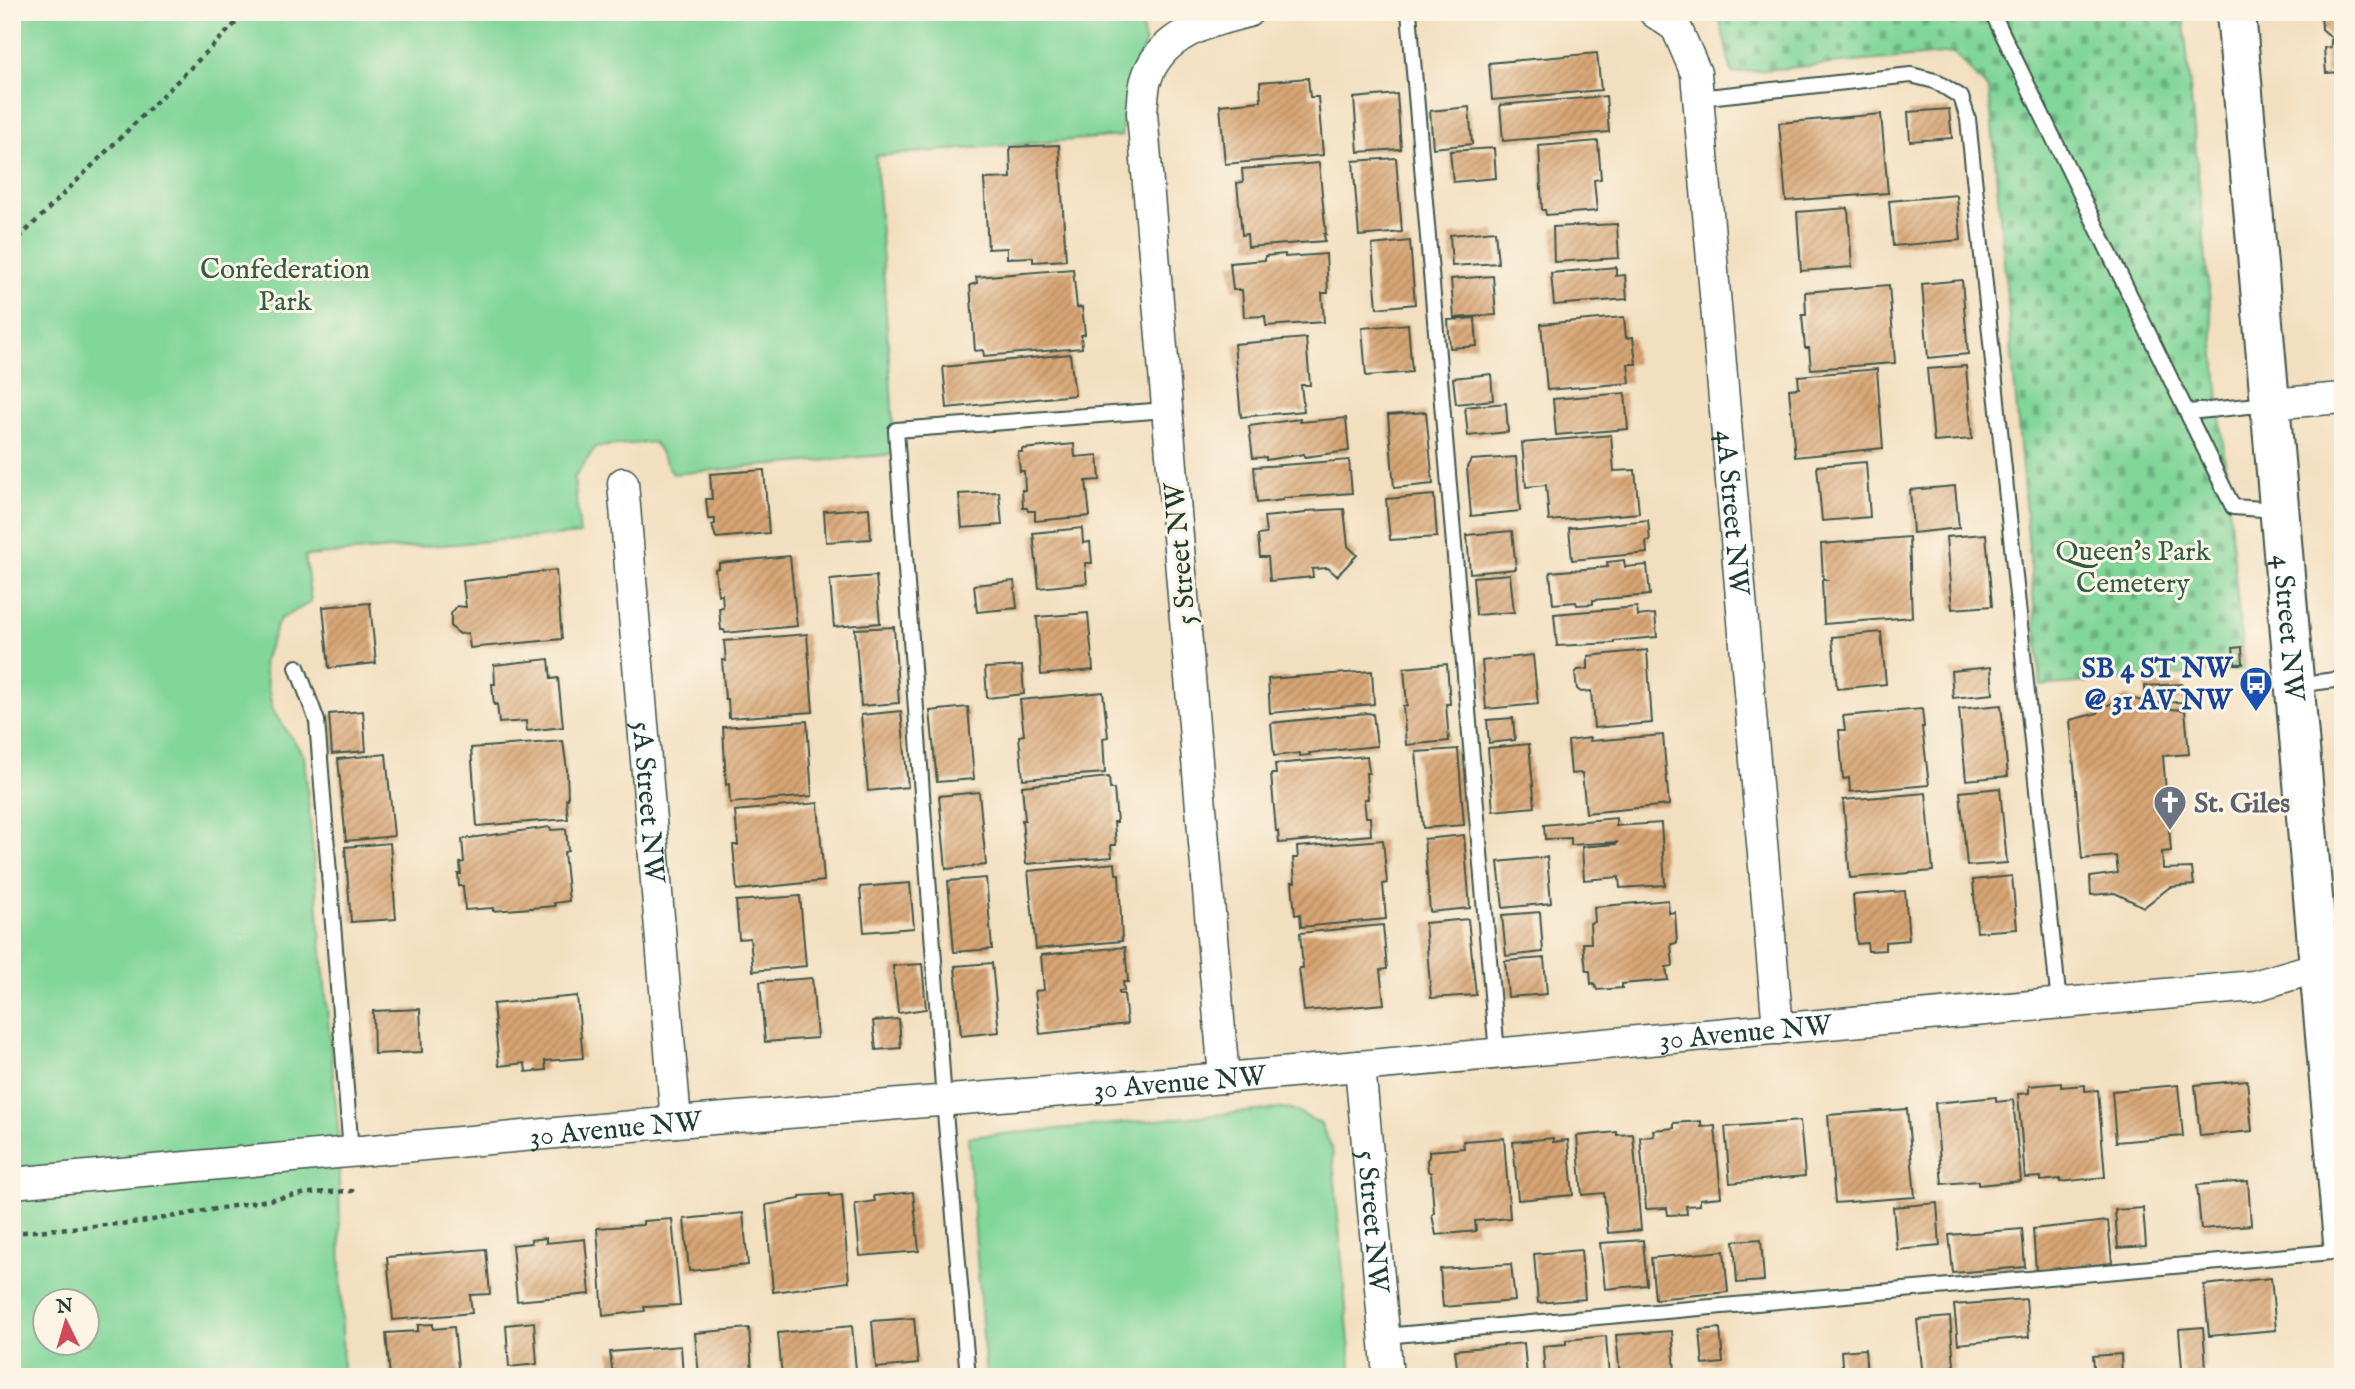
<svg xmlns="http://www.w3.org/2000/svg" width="2355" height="1389" font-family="'IM FELL English',serif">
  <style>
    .cemetery { fill: url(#cemetery-stones); stroke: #508a67; stroke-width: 2 }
    .park { fill: #81d69a; stroke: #508a67; stroke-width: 2; fill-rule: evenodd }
    .building { fill: url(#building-hatch) }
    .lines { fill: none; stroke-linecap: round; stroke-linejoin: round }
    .lane-casing { stroke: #3f5549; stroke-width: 18 }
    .street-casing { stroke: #3f5549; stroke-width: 33 }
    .secondary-casing { stroke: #3f5549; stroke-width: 42 }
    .path { stroke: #3f5549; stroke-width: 4.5; stroke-dasharray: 5 5; stroke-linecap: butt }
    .lane { stroke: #fff; stroke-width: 14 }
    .street { stroke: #fff; stroke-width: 30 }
    .secondary { stroke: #fff; stroke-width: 38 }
    .labels { text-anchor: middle; stroke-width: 6; stroke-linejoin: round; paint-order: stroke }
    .park-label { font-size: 28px; fill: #335c48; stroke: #fcf5e5 }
    .street-label { font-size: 28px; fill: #1f3d34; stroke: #fcf5e5 }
    .transit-label { font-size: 28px; font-weight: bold; fill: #164399; stroke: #fcf5e5; text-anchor: end }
    .worship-label { font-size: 28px; font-weight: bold; fill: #5b616d; stroke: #fcf5e5; text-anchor: start }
  </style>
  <defs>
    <pattern id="cemetery-stones" width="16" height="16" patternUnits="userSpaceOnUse" patternTransform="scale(1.75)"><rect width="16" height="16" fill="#81d69a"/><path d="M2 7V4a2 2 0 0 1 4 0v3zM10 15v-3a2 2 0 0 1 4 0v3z" fill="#69af7e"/></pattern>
    <pattern id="building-hatch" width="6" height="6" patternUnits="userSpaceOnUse" patternTransform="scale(1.75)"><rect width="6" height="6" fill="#d8a574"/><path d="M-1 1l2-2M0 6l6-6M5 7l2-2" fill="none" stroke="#af8860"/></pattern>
  </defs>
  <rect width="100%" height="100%" fill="#fcf5e5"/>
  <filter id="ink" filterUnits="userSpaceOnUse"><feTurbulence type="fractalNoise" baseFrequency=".0143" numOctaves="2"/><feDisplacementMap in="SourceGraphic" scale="14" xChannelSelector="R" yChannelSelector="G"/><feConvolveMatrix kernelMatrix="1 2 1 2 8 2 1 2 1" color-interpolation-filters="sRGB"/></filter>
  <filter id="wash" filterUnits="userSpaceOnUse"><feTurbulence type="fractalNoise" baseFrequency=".00686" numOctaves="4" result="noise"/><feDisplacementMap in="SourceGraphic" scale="28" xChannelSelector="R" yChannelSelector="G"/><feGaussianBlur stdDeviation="1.57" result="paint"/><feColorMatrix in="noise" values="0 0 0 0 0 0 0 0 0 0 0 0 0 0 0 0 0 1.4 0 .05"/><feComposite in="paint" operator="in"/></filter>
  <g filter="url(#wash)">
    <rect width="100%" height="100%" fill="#f2dfc0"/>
    <!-- cemetery -->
    <path class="cemetery" d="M1718,12H2183L2244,669L2041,686L1989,90L1954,53L1732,73Z"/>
    <!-- park -->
    <path class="park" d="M12,12H1140L1145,45L1131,72L1121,136L876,156L895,454L673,474L654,442L596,447L574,478L580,534L305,556L311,602L279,620L263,663L273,711L304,756L338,1128L343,1377H12ZM46,1302H88V1344H46Z
      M1289,1108L1320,1123L1332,1148L1352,1377H986L968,1137Z"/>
    <g id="blocks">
      <!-- building -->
      <path class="building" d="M2321,12H2343V72L2326,73L2324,48L2331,47V37L2322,29Z
        M1597,53L1601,90L1492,100L1489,63Z
        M1308,78L1310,97H1318L1323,155L1225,164L1220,105L1261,101L1260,82Z
        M1397,94L1401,149L1358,152L1354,98Z
        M1606,96L1609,132L1503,141L1500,105Z
        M1469,107L1472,144L1433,148L1430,111Z
        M1949,109L1952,138L1910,141L1908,112Z
        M1881,114L1888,193L1786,201L1779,123Z
        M1598,141L1601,179L1594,180L1597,211L1546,215L1545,210H1542L1539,146Z
        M1059,145L1066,260L1033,262V257L1007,258V248L988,249L984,179L1011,178L1010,147Z
        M1494,148L1496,178L1453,182L1450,151Z
        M1396,158L1402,232L1359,236L1353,161Z
        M1319,163L1326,234H1324L1325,241L1248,247L1247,234L1242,235L1237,183L1243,182L1242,169Z
        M1957,195L1961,240L1893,246L1889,201Z
        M1848,208L1852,267L1801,271L1797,212Z
        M1617,224L1619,258L1554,262L1553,227Z
        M1495,231L1498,263L1452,266L1450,235Z
        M1410,241L1415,304L1377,308L1372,245Z
        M1285,254V257L1326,254L1328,293H1322L1324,322L1266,326L1265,316L1244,317L1242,290H1233L1230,263L1265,260V256Z
        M1616,267V276L1625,275L1627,299L1554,305L1551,273Z
        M1073,269L1077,308L1082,307L1085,334L1081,335L1082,348L984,356L983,350L975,351L970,285L977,283L976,277Z
        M1493,276L1496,315L1454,318L1451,279Z
        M1962,280L1968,354L1928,358L1922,284Z
        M1889,285L1895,363L1811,369L1809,348H1805L1802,315H1806L1805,292Z
        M1624,317L1626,338L1633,337L1636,364H1628L1630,383L1547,390L1541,324Z
        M1475,318L1477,346L1450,348L1448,320Z
        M1408,324L1412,372L1366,376L1362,328Z
        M1306,338L1310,385H1301L1304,411L1241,417L1234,344Z
        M1070,354L1075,395L947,408L943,367Z
        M1966,366L1972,439L1934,442L1927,369Z
        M1877,369L1883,448L1795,457L1789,389L1799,388L1798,376Z
        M1491,374L1493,400L1456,404L1453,378Z
        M1625,393L1628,429L1556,435L1553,399Z
        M1506,403L1508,432L1468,436L1465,407Z
        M1426,412L1433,484L1394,488L1388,415Z
        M1346,418L1349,451L1304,457V454L1266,460V457L1253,458L1249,426L1300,419V422Z
        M1611,435L1614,471L1635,470L1639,513L1549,521L1546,485L1526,487L1522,443Z
        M1074,444L1075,457L1098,455L1100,480L1086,481L1090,516L1035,521V511H1028L1027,508H1023L1022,490H1025L1024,471H1020L1018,452H1022V449Z
        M1516,457L1520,511L1471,516L1467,467L1471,460Z
        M1349,460L1352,493L1283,498V500L1257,503L1254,467Z
        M1866,462L1870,517L1822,521L1817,466Z
        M764,470L769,533L716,538L712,525L715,524V519H708L706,499H712L710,474Z
        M1955,486L1959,528L1913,533L1910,490Z
        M999,492L1002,525L962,528L959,494Z
        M1434,495L1437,537L1390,540L1386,499Z
        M869,508L871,539L826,542L824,511Z
        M1344,509L1348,546L1357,555L1337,576L1328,568L1312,569L1313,577L1270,581L1268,557H1260L1258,535L1266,534L1264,517L1306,513V511Z
        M1648,520L1650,541H1646L1647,553L1572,560L1569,528Z
        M1082,528L1083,543L1090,542L1092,563H1085L1087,583L1039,588L1033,533Z
        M1512,531L1516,569L1470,573L1467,535Z
        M1986,534L1992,606L1952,609L1946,537Z
        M1909,537L1912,617L1824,624L1822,580H1826L1823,578L1821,544Z
        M790,556L797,626L725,633L724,630H721L719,608L723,607L722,594L718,595L715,569L719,568V563Z
        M1624,560L1625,567L1647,565L1650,595L1593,600V604L1577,605L1576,602L1553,604L1550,572L1608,567L1607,562Z
        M556,570L562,639L470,648L468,633L460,634L451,627V614L457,606L466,607L463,581Z
        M1510,574L1514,612L1476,615L1473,577Z
        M876,576L880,623L834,627L830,580Z
        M1014,581L1017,608L977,612L974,585Z
        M370,603L376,663L329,668L323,607Z
        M1637,607L1638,616L1655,614L1657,637L1614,641V643L1557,646L1554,614Z
        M1088,613L1093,670L1041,675L1037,617Z
        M894,627L899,703L861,706L855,629Z
        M1881,632L1886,684L1837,689L1832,637Z
        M807,634L813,712L729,718L728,699H725L722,660L726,661L724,641Z
        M2242,647L2243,664H2235L2233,648Z
        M1647,650L1652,723L1594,728L1591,691L1581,692L1577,689L1575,673L1578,670L1588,669V656Z
        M1533,655L1538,704L1486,709L1482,661Z
        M549,659L551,679L558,678L563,727L527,731L526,721L499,723L497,704L494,705L492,684H495L494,665Z
        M1447,664L1450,704H1446L1449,741L1406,745L1403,706H1407L1404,668Z
        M1022,666L1024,694L987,698L985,668Z
        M1991,667L1993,694L1953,698L1951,671Z
        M1372,671L1374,704L1270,713L1268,679Z
        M2182,684L2183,702L2153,703L2155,708L2185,710L2189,754L2163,756L2171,851L2162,852L2163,869L2192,868L2194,885L2170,887L2144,907L2115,893L2091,895L2090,877L2118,873L2116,856L2082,859L2070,720L2098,713L2099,709L2126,697L2146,702L2145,686Z
        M1103,692L1108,737L1103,738L1105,773L1023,779L1019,736L1024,735L1020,700Z
        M2001,705L2008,776L1966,780L1959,709Z
        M968,707L974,779L937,782L930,711Z
        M1922,709L1924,727H1922L1929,785L1850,792L1849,778L1843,779L1839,730H1845L1843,716Z
        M363,711L366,751L332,754L329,714Z
        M901,711L908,787L868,791L861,715Z
        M1368,713L1373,714L1377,746L1309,753L1310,755L1300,756V753L1274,756L1271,723Z
        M1513,718L1515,740L1489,743L1487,720Z
        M807,721L812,796L730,803L729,784L726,785L723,727Z
        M1663,735L1669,805L1586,813L1582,773L1571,774L1568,741L1590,738V741Z
        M563,741L567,770L568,799H566L568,819L477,826L471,748Z
        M1529,744L1535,807L1493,811L1488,748Z
        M1458,749L1464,825L1423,828L1416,752Z
        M386,754L394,836L346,841L338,759Z
        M1367,756L1369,773H1366L1368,799H1364L1366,817H1370L1371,835L1279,843L1278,831H1276L1271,774H1276L1275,764Z
        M1109,777L1110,789H1114L1117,822H1114L1116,845H1111L1112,857L1026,864L1022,820H1025L1022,786Z
        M2000,788L2007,863L1967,866L1960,792Z
        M979,792L986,865L946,869L939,796Z
        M1926,793L1933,871L1850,878L1843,800Z
        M818,803L824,881L737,890L733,845H738L735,811Z
        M1616,818V826L1661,823L1665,885L1620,888L1619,877L1584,880L1582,847L1616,844L1617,842L1571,845V838L1545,839L1544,825Z
        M550,827L551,830L566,829L568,851L564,852L569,901L554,903L555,906L493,911V908L465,910L463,886H459L458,874H461L460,863L464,862L462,839Z
        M1464,835L1470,908L1430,912L1424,839Z
        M1383,840L1387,883L1383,884L1386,919L1301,927L1300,914L1295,915L1292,882H1295L1293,858H1298L1297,847Z
        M390,843L396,919L351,922L345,847Z
        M1547,857L1551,903L1503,908L1498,862Z
        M1115,863L1116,874H1119L1122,941L1036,949L1028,871Z
        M2012,876L2017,929L1977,932L1973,880Z
        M986,878L992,949L954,952L948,881Z
        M910,883L914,928L864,932L860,887Z
        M1905,891L1909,940L1885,942V950L1868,951L1867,943L1857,944L1853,895Z
        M800,896L806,966L753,971L750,938L739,939L736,901Z
        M1668,900L1669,913L1675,912L1677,943L1671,944L1673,966L1666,967L1668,980L1622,984V988L1597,990L1594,983L1591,984L1590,971H1586L1583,943H1591L1590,923L1595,922L1594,907Z
        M1540,912L1543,952L1506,956L1502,915Z
        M1468,919L1476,995L1431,998L1425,923Z
        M1383,925L1387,969L1380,970L1384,1004L1304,1011L1299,968H1303L1300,933Z
        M1125,947L1128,982H1123L1124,991H1119V994H1124L1127,1024L1040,1034L1035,991L1044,990L1041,955Z
        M1544,958L1547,994L1508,997L1505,961Z
        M992,963L999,1032L961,1036L955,966Z
        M922,964L926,1009L898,1013L893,966Z
        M812,978L817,1038L765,1042L760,982Z
        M577,996L583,1058L545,1061L546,1070L526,1072L525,1063L499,1066L493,1004Z
        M420,1009L422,1052L374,1054L373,1011Z
        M899,1019L901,1048L876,1050L873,1021Z
        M2247,1080L2252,1131L2200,1136L2195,1085Z
        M2061,1083V1087L2085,1085V1091L2098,1090L2105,1177L2060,1182V1179L2041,1181V1177L2025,1178L2018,1094L2029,1093V1086Z
        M2178,1085L2183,1136L2116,1142L2112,1091Z
        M1996,1097V1102L2013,1100L2021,1181L1978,1185V1181L1942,1184L1935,1103Z
        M1907,1109L1915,1197L1835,1203L1828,1115Z
        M1701,1121V1127L1715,1126L1721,1197L1700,1199V1205L1686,1206L1687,1214L1668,1215L1667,1208L1646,1209L1640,1137L1654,1136L1653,1130L1674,1128V1123Z
        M1800,1121L1805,1176L1730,1183L1725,1127Z
        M1617,1132V1135L1633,1134L1641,1230L1608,1233L1604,1193L1582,1195L1577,1136Z
        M1504,1138L1510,1218L1475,1221L1476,1231L1436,1235L1432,1215L1434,1213L1431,1173L1428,1171L1427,1160L1429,1157V1151L1464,1148L1463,1141Z
        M1553,1138V1142L1568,1140L1573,1195L1518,1200L1513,1142Z
        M2248,1181L2251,1225L2201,1229L2197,1185Z
        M913,1192L919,1251L860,1256L855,1204L875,1201L874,1196Z
        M830,1194V1196L842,1195L849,1282L773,1292L766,1205L800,1199V1196Z
        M1937,1203L1940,1246L1897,1250L1893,1207Z
        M2143,1208L2146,1246L2118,1248L2115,1210Z
        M743,1213L748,1265L689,1271L684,1219Z
        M672,1219L680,1305L644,1307L645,1311L603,1316L597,1228L643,1225V1221Z
        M2108,1221L2112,1263L2036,1271L2033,1229Z
        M2022,1229L2025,1267L1953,1273L1949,1235Z
        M546,1238V1243L585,1239L590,1294L517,1301L512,1245L531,1243V1240Z
        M1761,1239L1764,1281L1737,1283L1734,1241Z
        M1643,1240L1647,1285L1605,1289L1600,1243Z
        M486,1249L490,1294L470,1295L472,1313L393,1320L387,1257Z
        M1581,1250L1585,1299L1538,1303L1534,1254Z
        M1724,1251L1728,1292L1655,1299L1651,1258Z
        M1511,1264L1515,1301L1443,1307L1440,1269Z
        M2271,1278L2276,1330L2209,1336L2204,1285Z
        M2026,1299L2029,1337L1958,1344L1954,1305Z
        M1950,1317L1955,1377H1923L1917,1320Z
        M914,1318L918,1364L876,1368L872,1321Z
        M534,1322L537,1364L509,1367L506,1325Z
        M433,1324V1329L454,1327L459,1377H390L386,1333L418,1331V1325Z
        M852,1326L856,1370L782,1377L778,1333Z
        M2203,1327L2206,1367L2202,1368L2203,1377H2186L2185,1369H2182L2179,1329Z
        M749,1328L752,1372L699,1376L695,1333Z
        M1720,1328L1723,1363L1703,1365L1700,1330Z
        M1672,1331L1675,1372L1660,1373L1661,1377H1636V1374L1620,1376L1616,1335Z
        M1606,1336L1609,1377H1545L1543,1346L1566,1344V1340Z
        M1524,1343L1527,1377H1458L1455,1350Z
        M681,1346L683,1377H613L610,1352Z
        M1865,1349L1867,1377H1843L1841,1351Z
        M2121,1354L2122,1377H2095L2093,1356Z"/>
    </g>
  </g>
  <g filter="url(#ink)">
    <use href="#blocks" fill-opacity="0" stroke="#3f5549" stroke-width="2"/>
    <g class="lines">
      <defs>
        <path id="lane" d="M1409,12L1497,1054
          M1992,12L2233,507L2277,510
          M1698,98L1911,75L1935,81L1961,97L1968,119L2059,1004
          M2189,412L2268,404
          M297,667L317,721L351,1152
          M2295,685L2343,679
          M1384,1336L2343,1251
          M968,1377L944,1101L896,430L1167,410"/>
        <g id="street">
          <path id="s1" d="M1654,12L1676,27L1696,73L1778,1029"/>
          <path d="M2269,404L2343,398"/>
          <path id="s2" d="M623,483L676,1122"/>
          <path id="s3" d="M1360,1066L1388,1377"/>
          <path d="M1224,1078L1142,113C1143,103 1143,90 1146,80C1160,34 1208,22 1248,12"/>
          <path id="s4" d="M12,1183L676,1122L1224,1078L2254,986L2343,960"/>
        </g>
        <g id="secondary">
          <path id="s5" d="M2236,12L2343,1242"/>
        </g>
      </defs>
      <!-- lane casing -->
      <use href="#lane" class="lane-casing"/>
      <!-- street casing -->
      <use href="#street" class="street-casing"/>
      <!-- secondary casing -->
      <use href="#secondary" class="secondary-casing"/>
      <!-- path -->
      <path class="path" d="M12,245L247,12
        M12,1233L141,1222L308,1193L352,1191V1184"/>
      <!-- lane -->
      <use href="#lane" class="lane"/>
      <!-- street -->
      <use href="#street" class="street"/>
      <!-- secondary -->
      <use href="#secondary" class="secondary"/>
    </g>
  </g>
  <!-- icons -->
  <defs>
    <symbol id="bus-pin" viewBox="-11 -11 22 30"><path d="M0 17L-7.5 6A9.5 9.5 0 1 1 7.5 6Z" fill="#1a4fb4" stroke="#fcf5e5"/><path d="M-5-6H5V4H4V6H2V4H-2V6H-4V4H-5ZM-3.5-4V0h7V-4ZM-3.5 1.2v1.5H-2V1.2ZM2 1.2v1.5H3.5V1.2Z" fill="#fff"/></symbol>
    <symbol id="church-pin" viewBox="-11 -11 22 30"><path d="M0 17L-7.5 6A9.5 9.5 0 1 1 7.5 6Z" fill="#6b7280" stroke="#fcf5e5"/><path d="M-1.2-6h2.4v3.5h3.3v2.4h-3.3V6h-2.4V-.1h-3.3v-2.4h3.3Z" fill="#fff"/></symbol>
  </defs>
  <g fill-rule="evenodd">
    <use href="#bus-pin" x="2237" y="664" width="38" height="52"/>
    <use href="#church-pin" x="2151" y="783" width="38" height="52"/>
  </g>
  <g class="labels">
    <!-- park labels -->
    <g class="park-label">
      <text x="285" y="278">Confederation<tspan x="285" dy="32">Park</tspan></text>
      <text x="2133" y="560">Queen's Park<tspan x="2133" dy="32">Cemetery</tspan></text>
    </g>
    <!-- street labels -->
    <g class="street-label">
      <text dy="10" stroke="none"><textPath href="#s1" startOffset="518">4A Street NW</textPath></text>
      <text transform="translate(1179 554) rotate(-95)" y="10">5 Street NW</text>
      <text dy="10" stroke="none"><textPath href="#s5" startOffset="618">4 Street NW</textPath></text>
      <text dy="10" stroke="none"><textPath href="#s2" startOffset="320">5A Street NW</textPath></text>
      <text dy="10" stroke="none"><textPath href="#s4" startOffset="1740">30 Avenue NW</textPath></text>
      <text dy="10" stroke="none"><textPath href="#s4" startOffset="1172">30 Avenue NW</textPath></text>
      <text dy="10" stroke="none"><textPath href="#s4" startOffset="606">30 Avenue NW</textPath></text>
      <text dy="10" stroke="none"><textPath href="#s3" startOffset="156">5 Street NW</textPath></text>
    </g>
    <!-- transit labels -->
    <g class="transit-label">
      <text x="2232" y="677">SB 4 ST NW<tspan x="2232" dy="32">@ 31 AV NW</tspan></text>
    </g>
    <!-- worship labels -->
    <g class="worship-label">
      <text x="2194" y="812">St. Giles</text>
    </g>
  </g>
  <!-- margin -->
  <rect width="2355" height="1389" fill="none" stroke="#fcf5e5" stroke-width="42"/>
  <!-- north arrow -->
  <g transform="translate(66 1322) rotate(355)"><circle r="33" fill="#fcf5e5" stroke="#a4ab9e" stroke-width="2"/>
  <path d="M0-5L12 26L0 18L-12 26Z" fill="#d1495b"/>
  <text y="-10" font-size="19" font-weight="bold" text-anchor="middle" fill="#1f3d34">N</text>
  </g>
</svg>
